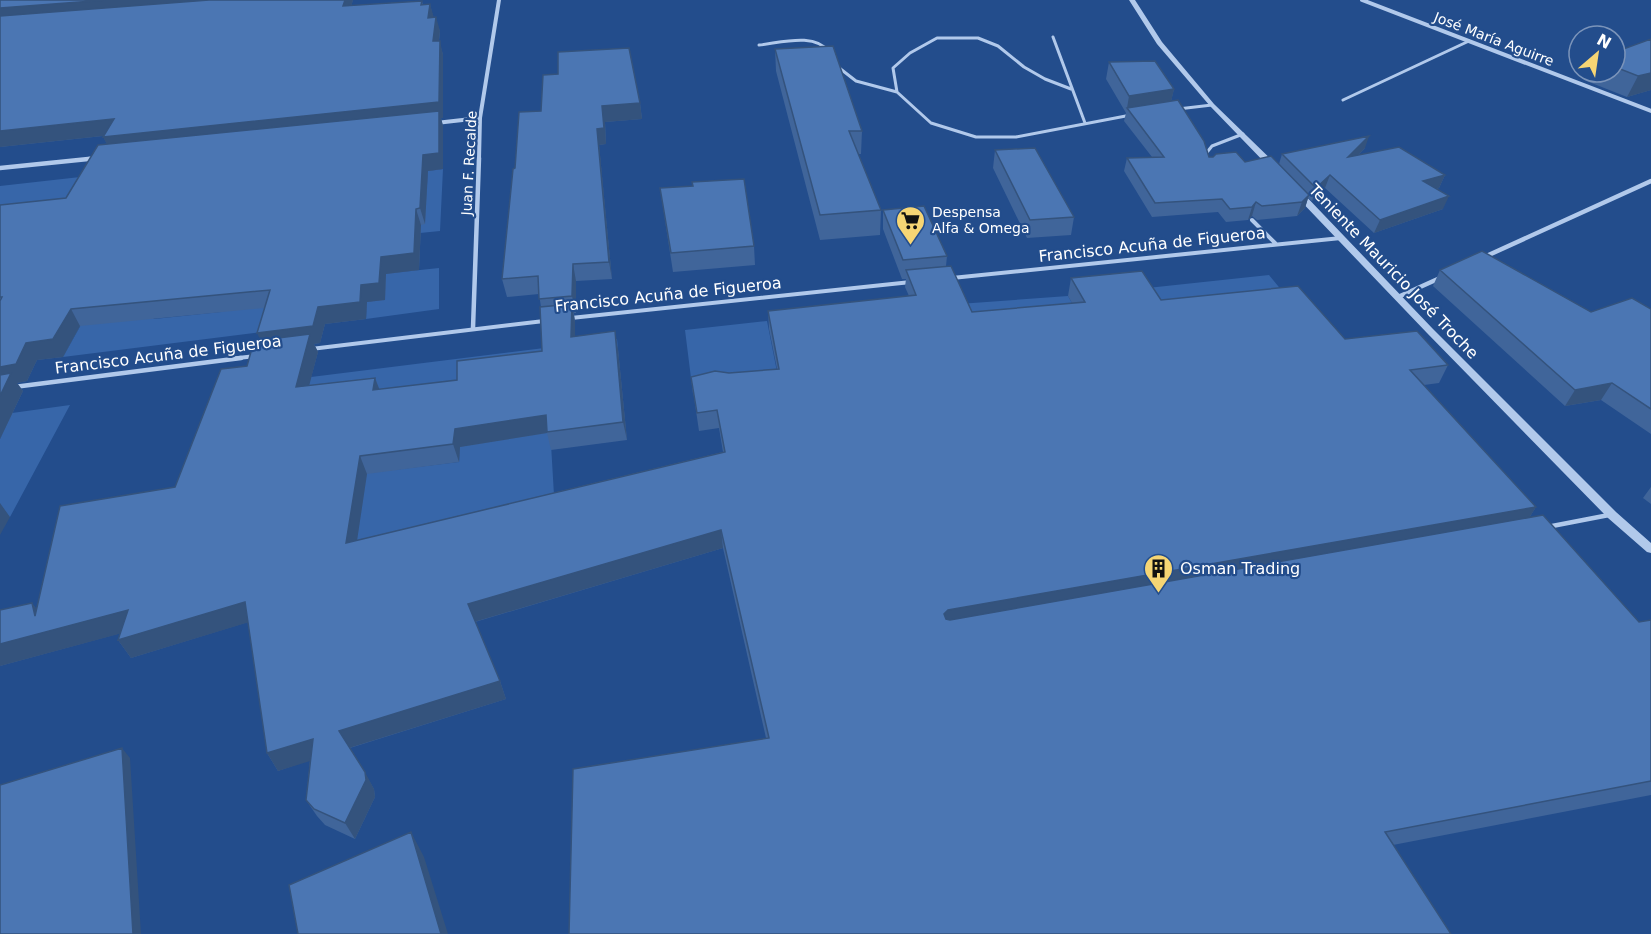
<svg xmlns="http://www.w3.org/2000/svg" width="1651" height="934" font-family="'DejaVu Sans',sans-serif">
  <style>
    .green { fill: #3766a9; fill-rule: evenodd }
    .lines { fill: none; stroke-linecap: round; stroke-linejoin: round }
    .service-far2 { stroke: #b1c9eb; stroke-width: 3 }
    .service-far1 { stroke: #b1c9eb; stroke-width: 4 }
    .service { stroke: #b1c9eb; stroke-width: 4.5 }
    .minor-far1 { stroke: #b1c9eb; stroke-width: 4 }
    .minor { stroke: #b1c9eb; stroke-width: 4.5 }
    .tertiary { fill: #b1c9eb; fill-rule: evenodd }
    .wall { fill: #40659a }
    .shaded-wall { fill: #34537d }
    .building { fill: #4b76b3; stroke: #34537d; stroke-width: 1.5 }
    .labels { text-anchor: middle; stroke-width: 4.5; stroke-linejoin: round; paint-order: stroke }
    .far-street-label { font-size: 14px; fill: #fff; stroke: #234d8c }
    .far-poi-label { font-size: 14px; fill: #fff; stroke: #234d8c; text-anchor: start }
    .street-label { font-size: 16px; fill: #fff; stroke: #234d8c }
    .poi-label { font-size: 16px; fill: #fff; stroke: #234d8c; text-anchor: start }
  </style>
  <rect width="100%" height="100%" fill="#234d8c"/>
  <!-- green -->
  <path class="green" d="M443,169L440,231L420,233L235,199H426L428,171Z
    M98,175L75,214L0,229V186Z
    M439,268V309L366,319L367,302L385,299L373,275Z
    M1269,275L1292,303L1261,358L1138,289Z
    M107,278L154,319L221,312L283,284L270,331L63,357Z
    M1068,296L1082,321L1006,327L917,307Z
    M767,321L780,387L693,394L685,330Z
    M617,339L618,349L546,359L555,512L354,561L265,549L311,377ZM509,420L460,447L459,462L368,473Z
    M70,405L10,517H0V439L12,413Z"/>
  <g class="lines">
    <!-- service-far2 -->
    <path class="service-far2" d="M1053,37L1085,123
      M759,45C780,43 815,32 829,52
      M838,67L856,81L897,92L931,123L976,137H1016L1131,115
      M897,92L893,68L910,53L937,38H978L998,46L1024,67L1045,79L1071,89
      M1343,100L1469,41
      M1178,109L1212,105
      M1204,156L1212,146L1243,134"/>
    <!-- service-far1 -->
    <path class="service-far1" d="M1252,220L1276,244
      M952,278L1341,238
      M571,318L911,282
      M311,349L544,321
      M229,359L256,356"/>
    <!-- service -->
    <path class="service" d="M14,387L241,358
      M1547,527L1609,515"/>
    <!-- minor-far1 -->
    <path class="minor-far1" d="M1362,0L1651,111
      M436,123L480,118
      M88,159L98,158
      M479,159L480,118L499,0"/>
    <!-- minor -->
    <path class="minor" d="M0,168L98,158
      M1482,258L1651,181
      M1398,297L1440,278
      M473,328L479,158"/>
    <!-- tertiary -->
    <path class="tertiary" d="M1129,0H1135L1162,42L1214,104L1276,164V168H1270L1210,106L1157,44Z
      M1295,191H1301L1433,329L1616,512L1651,543V553L1647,552L1608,518L1427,333L1295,195Z"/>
  </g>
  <!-- wall -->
  <path class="wall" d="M0,0H200L199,1L203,0H353L351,6L422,1L423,5L430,4L433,17L440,31L439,41L443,55V118H441L443,126V169L428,171L425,224L421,225L419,270L386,274L385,300L367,302L366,319L325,324L320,343L314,344L318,352L309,385L375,378L379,389L457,380L542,351L541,307L539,294L507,297L502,279L515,168L640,103L642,119L605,122L606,144L599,145L612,279L576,281V313H574L575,322V336L618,349L627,440L551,450L547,433L460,447L459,462L367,474L357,540L723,452L719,428L699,431L691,377L777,369L769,329L768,311L909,296L905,287L906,279H902L883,229V210L947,256L946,266L972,312L1072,303L1068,296L1071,278L1161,300L1345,339L1448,365L1439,383L1424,385L1536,507L1529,518L1639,622L1651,620V795L1393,845L766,738L723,548L475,622L500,681L506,699L350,748L374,789L375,797L355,839L325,825L317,816L306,800L310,760L278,771L267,753L248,622L131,658L118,640L121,633L0,666L32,603L36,609L175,487L247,366L260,340L264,308L80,326L63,357L37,360L27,381L17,383L23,391L0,439V205L66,198L107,144L103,136L0,147Z
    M1651,39V90L1627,97L1584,80L1588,72H1615V52Z
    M775,49L862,131L861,154H858L881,210L880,235L820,240L776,71Z
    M1109,62L1174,89L1171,101L1209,157L1245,162L1279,164L1282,154L1365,148L1358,155L1445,175L1439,188L1437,189L1443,209L1374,233L1325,188L1312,201L1308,198L1305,208L1297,216L1257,220L1252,216L1248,220L1226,222L1218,212L1152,217L1124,171L1127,158L1152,157L1124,121L1126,113L1106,79Z
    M995,150L1074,217L1071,235L1027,238L993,168Z
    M660,188L754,246L755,265L673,272Z
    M1440,270L1591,312L1651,309V434L1601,400L1565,406L1433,286Z
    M1651,487V504L1643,498Z"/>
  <!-- shaded-wall -->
  <path class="shaded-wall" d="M106,0H200L195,7L0,23V8Z
    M345,0H353L347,20L343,6Z
    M430,4L434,18H428Z
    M436,17L440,31L437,56L433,41Z
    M440,41L443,55V118H441L443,126V169L428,171L425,224L420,208L423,155L111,152L103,137Z
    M1651,73V90L1627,97L1638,76Z
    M1174,89L1170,106L1127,108L1129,96Z
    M640,103L642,119L605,122L606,144L599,145L612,279L609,262L597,129L602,106Z
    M114,119L121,134L0,147V131Z
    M1369,136L1365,148L1344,169L1348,157Z
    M1330,175L1325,188L1312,201L1316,188Z
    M1445,175L1439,188L1417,194L1423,181Z
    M1309,195L1305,208L1297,216L1302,202Z
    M1449,196L1443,209L1374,233L1380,220Z
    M1256,202L1252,216L1248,220L1252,207Z
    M416,209L421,225L419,270L386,274L385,300L367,302L366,319L325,324L320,343L314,344L318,352L304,405L265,350L257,333L318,307L361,285Z
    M573,264L576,281V313L572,296Z
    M572,304L575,322V355L571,337Z
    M71,309L80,326L63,357L37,360L27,381L17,383L23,391L0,439V367L26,343Z
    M615,331L618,349L627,440L623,422Z
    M375,378L382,396L373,390Z
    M1612,383L1601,400L1565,406L1575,390Z
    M546,415L547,433L460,447L459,462L453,444L455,429Z
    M360,456L367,474L354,561L346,543Z
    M0,503L10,517L0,535Z
    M1536,507L1524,526L946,628L944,614L948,610Z
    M721,530L723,548L474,622L468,604Z
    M245,602L256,620L131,658L118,640Z
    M32,603L46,621L128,610L141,628L0,666V644L35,616Z
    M500,681L506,699L349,748L339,731Z
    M313,739L323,757L278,771L267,753Z
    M122,748L130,758L141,934H133Z
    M365,772L374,789L375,797L355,839L345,823Z
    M411,832L424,857L448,934H441Z"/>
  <!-- building -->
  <path class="building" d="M0,0H106L0,8Z
    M209,0H345L343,6L422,1L421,5L430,4L428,18L436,17L433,41H440L439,102L103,137L114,119L0,131V16Z
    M1651,39V73L1638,76L1615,67V52Z
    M833,46L862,131H849L881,210L820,215L775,49Z
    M629,48L640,103L602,106L604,128L597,129L609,262L573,264L572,296L539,299L538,276L502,279L513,169L515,168L519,112L541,111L543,75L558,74V52Z
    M1155,61L1174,89L1129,96L1109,62Z
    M1178,100L1204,141L1209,157H1213L1216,154L1236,152L1245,162L1271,156L1309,195L1302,202L1262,206L1256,202L1252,207L1230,209L1222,199L1155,203L1127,158L1164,157L1127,108Z
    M439,111V153L423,155L420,208L416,209L414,253L381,257L379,283L361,285L360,302L318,307L313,326L257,333L270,290L71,309L53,339L26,343L16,364L0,367V301L2,297H0V205L66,198L98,145Z
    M1369,136L1348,157L1399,147L1445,175L1423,181L1449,196L1380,220L1330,175L1316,188L1282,154Z
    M1035,148L1074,217L1030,220L995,150Z
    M744,179L754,246L671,253L660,188L693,186L692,182Z
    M924,206L947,256L903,260L883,210Z
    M1482,251L1591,312L1632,298L1651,309V409L1612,383L1575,390L1440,270Z
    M951,266L972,312L1085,302L1071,278L1142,271L1161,300L1298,286L1345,339L1417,331L1448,365L1410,370L1536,507L948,610L944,614L946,619L950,620L1543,515L1639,622L1651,620V781L1385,832L1451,934H569L573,769L769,738L721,530L468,604L500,681L339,731L365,772L366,780L345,823L314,809L306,800L313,739L267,753L245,602L118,640L128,610L0,644V610L32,603L35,616L60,506L175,487L221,369L247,366L254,341L310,334L296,387L375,378L373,390L457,380V361L542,351L540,307L572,304L571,337L615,331L623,422L547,432L546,415L455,429L453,444L360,456L346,543L725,452L717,410L697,413L691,377L715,371L729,373L779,369L768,311L916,295L906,270Z
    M11,373L0,396V375Z
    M122,748L133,934H0V785Z
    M411,832L441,934H298L289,885Z"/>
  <!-- icons -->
  <defs>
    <symbol id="supermarket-pin" viewBox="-11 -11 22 30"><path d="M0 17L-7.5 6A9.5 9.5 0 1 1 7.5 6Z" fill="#f6d574" stroke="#234d8c"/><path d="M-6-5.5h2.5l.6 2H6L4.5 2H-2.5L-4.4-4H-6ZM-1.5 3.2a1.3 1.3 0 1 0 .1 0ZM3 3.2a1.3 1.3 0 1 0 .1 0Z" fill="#111"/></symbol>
    <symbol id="building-pin" viewBox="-11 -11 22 30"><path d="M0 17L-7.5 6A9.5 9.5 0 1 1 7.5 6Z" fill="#f6d574" stroke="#234d8c"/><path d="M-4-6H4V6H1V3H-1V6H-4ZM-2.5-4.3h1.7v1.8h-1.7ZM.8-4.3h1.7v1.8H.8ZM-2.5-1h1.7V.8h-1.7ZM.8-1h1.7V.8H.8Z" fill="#111"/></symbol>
  </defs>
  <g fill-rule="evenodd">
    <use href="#supermarket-pin" x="894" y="204" width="33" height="45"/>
    <use href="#building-pin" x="1142" y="552" width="33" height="45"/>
  </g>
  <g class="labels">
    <!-- far-street labels -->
    <g class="far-street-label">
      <text transform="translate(1494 39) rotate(21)" y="5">José María Aguirre</text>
      <text transform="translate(469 163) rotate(-87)" y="5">Juan F. Recalde</text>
    </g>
    <!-- far-poi labels -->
    <g class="far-poi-label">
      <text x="932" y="217">Despensa<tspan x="932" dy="16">Alfa &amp; Omega</tspan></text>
    </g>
    <!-- street labels -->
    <g class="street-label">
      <text transform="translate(1152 244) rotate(-6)" y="6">Francisco Acuña de Figueroa</text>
      <text transform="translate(1394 271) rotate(46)" y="6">Teniente Mauricio José Troche</text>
      <text transform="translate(668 294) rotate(-6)" y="6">Francisco Acuña de Figueroa</text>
      <text transform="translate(168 354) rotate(-7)" y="6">Francisco Acuña de Figueroa</text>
    </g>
    <!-- poi labels -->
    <g class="poi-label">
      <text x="1180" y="574">Osman Trading</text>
    </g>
  </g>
  <!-- north arrow -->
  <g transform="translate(1597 54) rotate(29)"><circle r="28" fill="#234d8c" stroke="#7b94ba" stroke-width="1.5"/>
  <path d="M0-4.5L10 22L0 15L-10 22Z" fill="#f6d574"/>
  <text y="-9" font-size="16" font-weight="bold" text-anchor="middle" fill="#ffffff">N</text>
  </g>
</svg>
